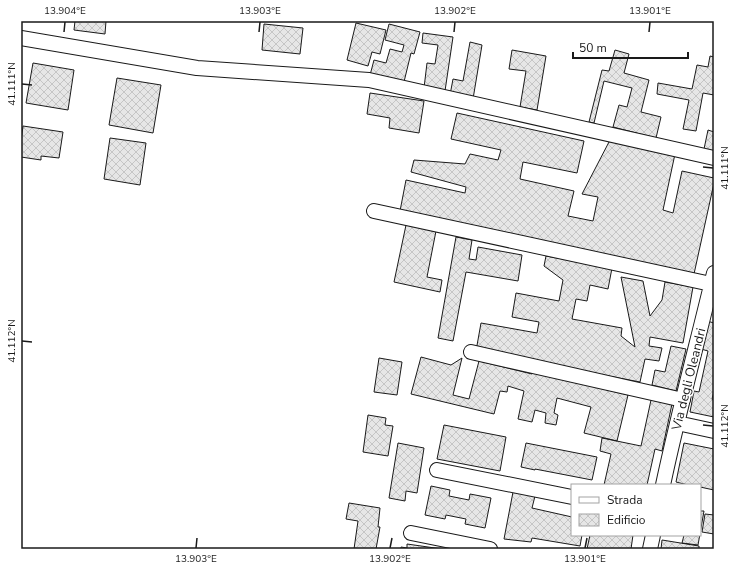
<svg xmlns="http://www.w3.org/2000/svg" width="735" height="570" font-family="'Nunito Sans',sans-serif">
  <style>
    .building { fill: url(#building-cross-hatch); stroke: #1a1a1a }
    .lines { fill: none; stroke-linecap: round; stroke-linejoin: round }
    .minor-casing { stroke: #1a1a1a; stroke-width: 16 }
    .minor { stroke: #fff; stroke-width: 14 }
    .ticks { fill: none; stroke: #1a1a1a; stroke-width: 1.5 }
    .labels { text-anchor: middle; stroke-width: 3; stroke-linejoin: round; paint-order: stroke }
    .street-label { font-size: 13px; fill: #1a1a1a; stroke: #fff }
    .neatline { fill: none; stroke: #1a1a1a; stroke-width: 1.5 }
    .ticks-label { font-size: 10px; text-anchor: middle; fill: #1a1a1a }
  </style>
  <defs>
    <pattern id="building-cross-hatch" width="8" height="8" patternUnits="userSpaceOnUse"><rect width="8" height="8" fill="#e6e6e6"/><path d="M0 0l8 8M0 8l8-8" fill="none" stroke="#c5c5c5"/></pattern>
  </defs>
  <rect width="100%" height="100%" fill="#fff"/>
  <!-- building -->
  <path class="building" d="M75,21H106L105,34L74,30Z
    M356,23L386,30L380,54L372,52L368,66L347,60Z
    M264,24L303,28L300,54L262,50Z
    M389,24L420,32L414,54L411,53L403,86L369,79L374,60L386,63L390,49L402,52L404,45L385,40Z
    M423,33L453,37L445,91L424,88L427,63L435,64L438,45L422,43Z
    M470,42L482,45L473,99L450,95L453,79L463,81Z
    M512,50L546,56L537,110L520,107L526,71L509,69Z
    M615,50L629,54L624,73L649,80L641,112L661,117L656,138L613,127L619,105L627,107L632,88L604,81L594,123L589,122L602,70L609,71Z
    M710,56L714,57V95L703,93L696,131L683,129L689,100L657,94L658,83L692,89L697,65L708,67Z
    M33,63L74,70L68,110L26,103Z
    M117,78L161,85L153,133L109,125Z
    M370,93L424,101L419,133L389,128L390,118L367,114Z
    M457,113L584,141L577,173L523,162L520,179L574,191L568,216L593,221L598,197L582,194L610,140L675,154L663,210L673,213L682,171L714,178V183L694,274L400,211L406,180L465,193L466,187L411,172L414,160L465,164L470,154L498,160L501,150L451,139Z
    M23,126L63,132L59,158L41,156V160L21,157V141Z
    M708,130L714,132V152L704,149Z
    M110,138L146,143L140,185L104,179Z
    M406,225L436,231L427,277L442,280L440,292L394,282Z
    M456,237L472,240L469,259L476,260L478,247L522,255L518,281L466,272L453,341L438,338Z
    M546,256L612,268L608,289L590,285L587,301L576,299L572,319L622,328L621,336L635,347L621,277L643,281L650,316L662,300L665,282L693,287L683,343L650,337L649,346L662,348L659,361L645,359L640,382L476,351L481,323L537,333L539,322L512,317L516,293L559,301L563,280L544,266Z
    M707,321L714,323V391L712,399L714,400V417L690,412L694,391L699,392L708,351L701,349Z
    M671,346L686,349L676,391L652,385L655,370L665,372Z
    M421,357L451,365L462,358L453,395L469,399L479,361L532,374V371L628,395L617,441L584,433L591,407L557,398L554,413L558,415L556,425L545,423L546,413L535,410L532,422L518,419L524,391L508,386L507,392L500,391L494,414L411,394Z
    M379,358L402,362L397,395L374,392Z
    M651,400L672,404L662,451L655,449L647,485H604L611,454L600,451L602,438L641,446Z
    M368,415L386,418L385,425L393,426L388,456L363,452Z
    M444,425L506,437L500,471L437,459Z
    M398,443L424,448L417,493L406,491L405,501L389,498Z
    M526,443L597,457L592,480L535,469V470L521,467Z
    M684,443L714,449V490L700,487V485H688L676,482Z
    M431,486L450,490L449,496L469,500L470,494L491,498L485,528L465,524L466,519L446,515L445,519L425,515Z
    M513,492L535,496L532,508L572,517V535H582L580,546L532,538L531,542L504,539Z
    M349,503L380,508L378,527H380L376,549H354L358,521L346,519Z
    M700,511H704L698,545L682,543L684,535H700Z
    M705,514L714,515V534L702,532Z
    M590,535H633L631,549H587Z
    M662,540L699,546V549H661Z
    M407,544L442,549H401V547L407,548Z"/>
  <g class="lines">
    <defs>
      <path id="minor" d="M21,38L197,68L369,80L714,158
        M374,211L711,284
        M471,352L683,400
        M677,423L714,431
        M437,470L572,497
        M663,485C678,414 697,344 714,273
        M411,533L490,549
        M650,549L653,535"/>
    </defs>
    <!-- minor casing -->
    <use href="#minor" class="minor-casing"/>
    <!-- minor -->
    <use href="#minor" class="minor"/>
  </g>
  <!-- ticks -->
  <path class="ticks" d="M64,32L65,22M259,32L260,22M454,32L455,22M649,32L650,22M22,84L32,85M703,167L713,168M22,341L32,342M703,425L713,426M196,548L197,538M390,548L392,538M585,548L587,538"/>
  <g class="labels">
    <!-- street labels -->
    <g class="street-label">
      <text transform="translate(688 379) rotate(-76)" y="5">Via degli Oleandri</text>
    </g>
  </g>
  <!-- border -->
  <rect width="735" height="570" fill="none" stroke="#ffffff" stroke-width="44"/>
  <!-- legend -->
  <rect x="571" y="484" width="130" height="52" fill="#ffffff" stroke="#a3a3a3"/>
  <rect x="579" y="497" width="20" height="6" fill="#ffffff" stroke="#a3a3a3"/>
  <text x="607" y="504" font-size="12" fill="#1a1a1a">Strada</text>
  <rect x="579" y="514" width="20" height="12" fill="url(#building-cross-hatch)" stroke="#a3a3a3"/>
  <text x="607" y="524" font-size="12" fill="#1a1a1a">Edificio</text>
  <!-- scale -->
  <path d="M573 52v6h115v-6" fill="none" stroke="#1a1a1a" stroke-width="2"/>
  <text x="579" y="52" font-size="12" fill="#1a1a1a" stroke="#ffffff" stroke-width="3" paint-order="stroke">50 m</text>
  <rect x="22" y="22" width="691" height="526" class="neatline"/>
  <g class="ticks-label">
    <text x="65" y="14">13.904°E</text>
    <text x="260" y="14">13.903°E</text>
    <text x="455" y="14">13.902°E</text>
    <text x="650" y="14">13.901°E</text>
    <text transform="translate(11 84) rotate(-90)" y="4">41.111°N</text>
    <text transform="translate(724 168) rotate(-90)" y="4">41.111°N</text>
    <text transform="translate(11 341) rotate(-90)" y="4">41.112°N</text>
    <text transform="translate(724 426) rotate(-90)" y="4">41.112°N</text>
    <text x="196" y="562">13.903°E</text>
    <text x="390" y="562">13.902°E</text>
    <text x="585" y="562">13.901°E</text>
  </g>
</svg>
